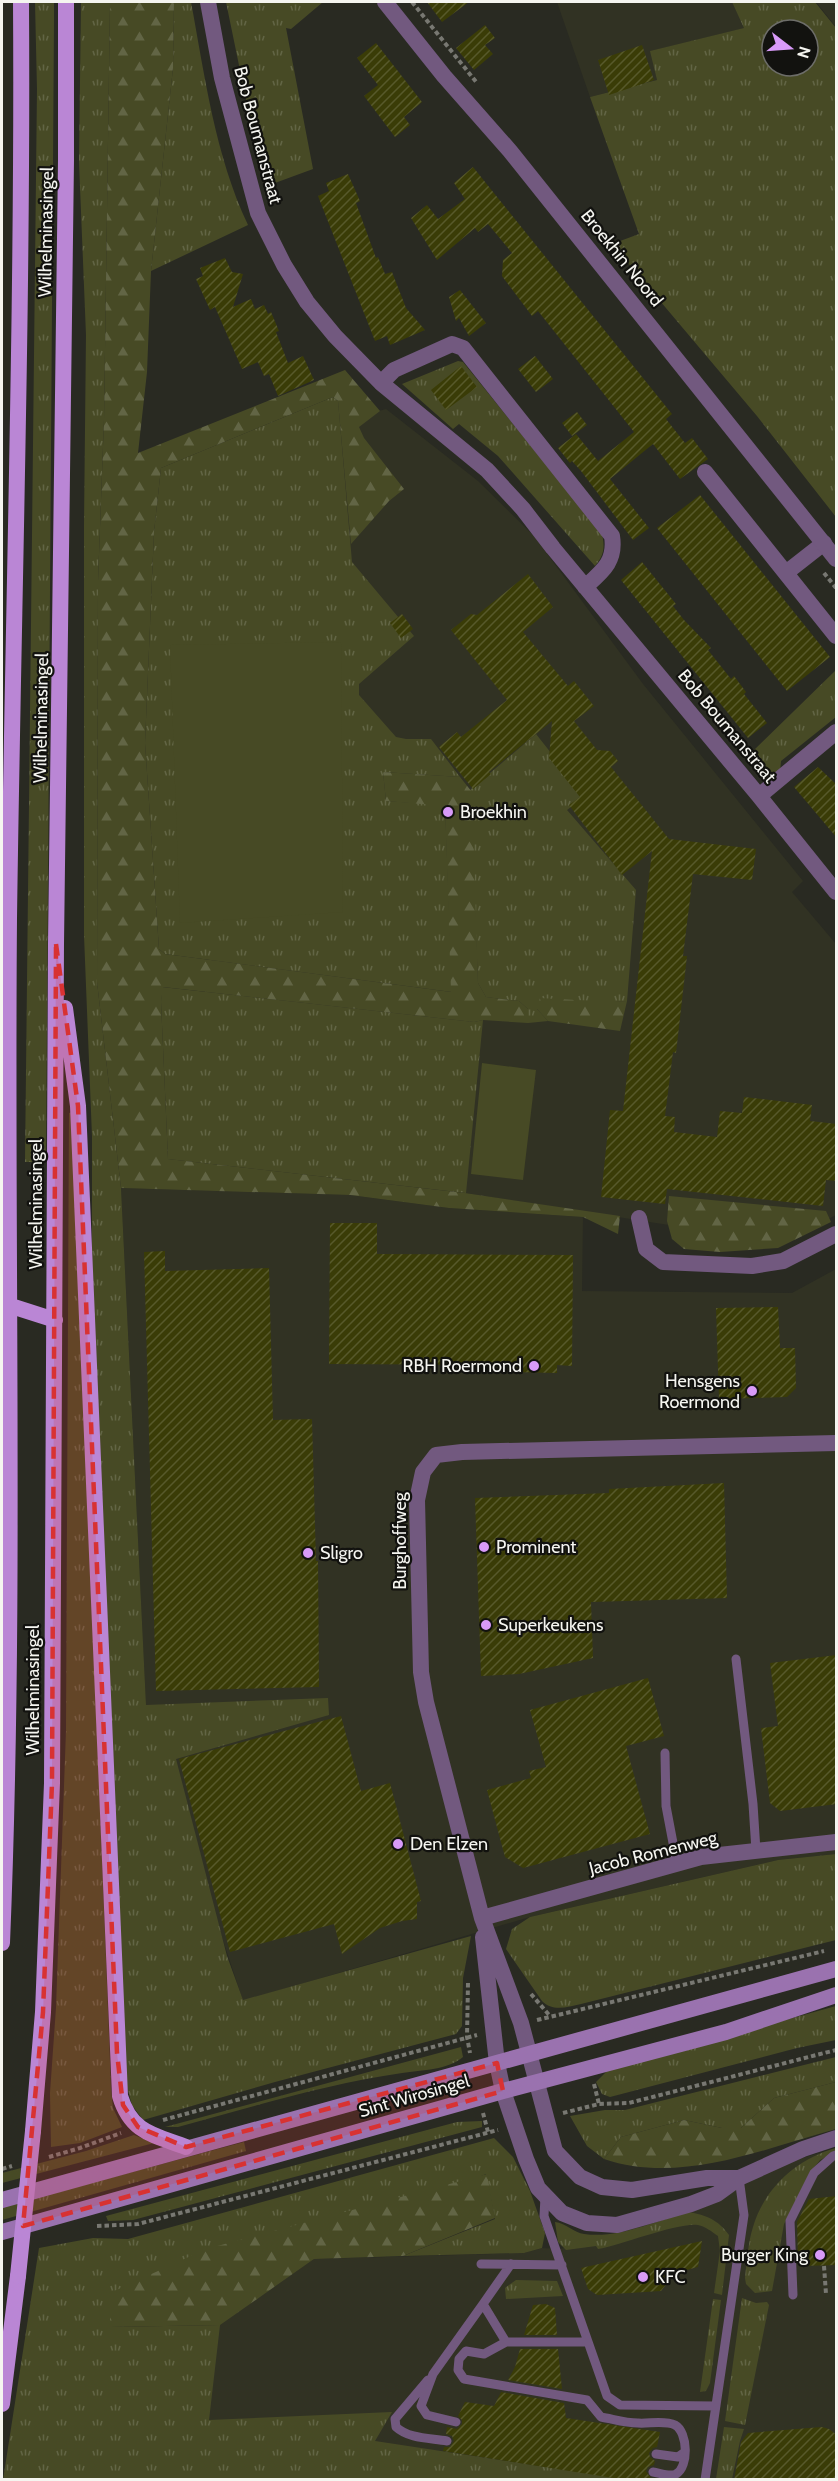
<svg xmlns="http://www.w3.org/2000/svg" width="838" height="2481" font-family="Cabin,sans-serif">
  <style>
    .built { fill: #313223 }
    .grass { fill: url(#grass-tufts); fill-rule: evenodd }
    .forest { fill: url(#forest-firs) }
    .pitch { fill: #474a25 }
    .building { fill: url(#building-hatch) }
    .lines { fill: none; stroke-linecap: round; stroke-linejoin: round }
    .path { stroke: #787872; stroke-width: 4; stroke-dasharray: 4.5 3; stroke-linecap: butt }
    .service { stroke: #72597f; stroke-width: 9 }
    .minor { stroke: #72597f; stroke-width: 16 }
    .tertiary { stroke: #72597f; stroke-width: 16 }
    .secondary { stroke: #9a72af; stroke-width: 16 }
    .primary { stroke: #ba86d5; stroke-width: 16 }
    .primary-bridge { stroke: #ba86d5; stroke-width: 16 }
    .marked { fill: #d83232; fill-opacity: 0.2; stroke: #d83232; stroke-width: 4.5; stroke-dasharray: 12 8; stroke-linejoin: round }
    .poi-dot { fill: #d89af8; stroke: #12120f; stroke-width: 2 }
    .labels { text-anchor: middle; stroke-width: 4.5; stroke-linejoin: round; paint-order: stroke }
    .street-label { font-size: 18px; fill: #f5f5f0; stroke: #12120f }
    .poi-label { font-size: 18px; fill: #f5f5f0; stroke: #12120f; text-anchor: start }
  </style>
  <defs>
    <pattern id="grass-tufts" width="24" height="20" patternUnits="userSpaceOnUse" patternTransform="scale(1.5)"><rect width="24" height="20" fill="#474a25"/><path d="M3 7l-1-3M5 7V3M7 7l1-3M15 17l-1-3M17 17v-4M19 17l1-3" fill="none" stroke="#626545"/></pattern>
    <pattern id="forest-firs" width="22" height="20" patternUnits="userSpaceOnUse" patternTransform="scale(1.5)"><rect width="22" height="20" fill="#474a25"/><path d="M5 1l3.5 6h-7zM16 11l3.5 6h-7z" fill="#626545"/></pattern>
    <pattern id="building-hatch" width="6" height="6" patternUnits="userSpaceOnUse" patternTransform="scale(1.5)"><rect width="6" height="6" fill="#3a3c07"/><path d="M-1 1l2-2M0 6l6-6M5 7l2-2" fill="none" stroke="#57592b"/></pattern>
  </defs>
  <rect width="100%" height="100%" fill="#292a22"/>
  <!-- built -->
  <path class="built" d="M557,2H732L745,28L651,51L657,80L590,97Z
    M816,2H836V27Z
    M345,370L379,411L386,409L478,481L534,536L643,684L803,881L792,892L836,944V1215L783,1243L465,1193L168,1159Z
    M121,1188L350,1195L449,1208L583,1217L582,1291L792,1293L836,1269V1854L778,1860L530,1917L243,2001L146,1706Z
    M836,2148V2479L201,2480L215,2327L314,2259L524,2253L542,2248L560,2249L688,2212L792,2161Z"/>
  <!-- grass -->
  <path class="grass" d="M35,2H54V18L46,1162H25L37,89Z
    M81,2H110L104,420L98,581L97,982L121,1188L146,1705L328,1698L329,1715L176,1759L227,1956L243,2000L471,1936L463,1978L462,2026L456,2034L275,2082L143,2120L132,2105L127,2087L92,1303V1136L84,935V526L86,335L79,162Z
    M174,2H191C205,77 215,155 248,225L151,271L173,68Z
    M226,2H323L291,29L286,28L313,169L264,187Z
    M732,2H815L836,28V517L757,416L612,244L639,234L590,97L657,80L650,51L744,28ZM772,30H808V66H772Z
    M458,361L463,362L602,534C605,548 604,555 595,566L498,456L459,424L453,429L402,384Z
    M333,397L338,401L352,562L414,636L359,684V695L396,737L406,739H431L460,777L383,772L386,801L445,805L452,992L165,954L159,949L145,743L154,532L161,468Z
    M836,670V717L781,761L780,772L769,781L753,764V751Z
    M536,734L585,796L567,810L636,890L627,1001L537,1009L548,1021L528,1023V1009L519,1001L486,997L478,983L470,790Z
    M162,987L474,1022L483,1020L466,1193L168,1159L161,1002Z
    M73,1112L111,2089L113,2108L122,2127L80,2143L51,2147L50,2093L56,2008L66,1731L69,1113Z
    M836,1854V1940L581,2004C567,2007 553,2012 542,2001L506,1949L512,1929L530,1917L778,1860Z
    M836,2006V2040L797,2048L610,2097L602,2094L596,2082L609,2069Z
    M461,2047L463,2057C448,2070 422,2070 402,2073C326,2084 252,2107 178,2127H165Z
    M836,2057V2082L774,2098L741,2128H722L684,2120L621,2137L604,2159L587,2146L570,2116L605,2110H625Z
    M482,2121V2127L133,2220L108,2221L106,2216L457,2122Z
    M134,2135L154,2143L2,2183V2173L86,2151Z
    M494,2138L513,2157L530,2191L545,2233L542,2248L524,2253L403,2256L495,2219L486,2174L110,2327L220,2325L209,2420L392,2412L375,2441L626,2479L3,2480L39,2248L93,2238L128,2239Z
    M244,2142L246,2151L2,2220V2207Z
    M836,2148V2152L820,2160L813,2169L784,2224L772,2291L755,2293L746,2284L745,2278C747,2261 748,2243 753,2227C765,2187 797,2159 836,2148Z
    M688,2212C707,2215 718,2220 729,2235L722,2295L714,2293L720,2251L718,2236C711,2231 706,2227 698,2225C679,2222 621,2245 598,2249L596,2246L566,2250L558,2242L555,2222C566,2223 574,2233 584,2234C618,2239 656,2221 688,2212Z
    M516,2280L557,2281L563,2296L506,2299L505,2288Z
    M742,2298L756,2303L767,2302L769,2305L745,2425L725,2421Z
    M713,2299L721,2300L710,2383L706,2391L700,2392Z
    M724,2427L744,2429L740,2441L732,2479H716Z"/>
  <!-- forest -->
  <path class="forest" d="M110,2H174L173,68L151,271L147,372L138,453L345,370L380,411L359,427L364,438L404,489L389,501L351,544L338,401L333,397L161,468L154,532L145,743L159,949L165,954L451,992L445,806L386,801L383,772L460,777L472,792L478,983L486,997L519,1001L528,1009V1023L483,1020L474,1022L163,987L161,1002L168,1159L465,1193L620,1216L618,1234L583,1217L449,1208L350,1195L121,1188L97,982L98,581L104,420Z
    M540,998L610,1002L627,1001L620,1031L548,1021L537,1009Z
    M669,1196L826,1211L831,1222L778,1248L720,1252L684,1249L672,1239L667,1221Z
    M836,2082V2129C762,2149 681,2185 604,2159L621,2137L684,2120L722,2128H741L774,2098Z
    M487,2174L495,2218L403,2256L314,2259L220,2325L110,2327V2293L206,2249Z"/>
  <!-- pitch -->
  <path class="pitch" d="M341,642L343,912L180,923L170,645Z
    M482,1063L536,1070L523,1180L471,1174Z"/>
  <!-- building -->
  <path class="building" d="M427,2H469L442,22Z
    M485,25L495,38L485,45L493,54L474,70L456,48Z
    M376,43L422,102L404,117L410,125L395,137L364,96L378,85L357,58Z
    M642,45L654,80L609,95L598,60Z
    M473,167L672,414L666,419L685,443L692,438L708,459L680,479L653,444L610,479L649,528L633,540L581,471L572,461L570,463L558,448L576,434L598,461L634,432L538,311L532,316L502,276L503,260L512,253L488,224L478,232L475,228L437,260L411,218L427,205L438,219L465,199L454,183Z
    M348,174L360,201L356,203L376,258L378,257L385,274L392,272L406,308L425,330L390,345L387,336L375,341L318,196L329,191L326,183Z
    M225,258L232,272L243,274L233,307L251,299L255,309L264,305L268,314L271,312L279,331L276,332L288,363L303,356L314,380L278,396L269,374L264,376L258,362L242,369L215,307L210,310L196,279L203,276L200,268Z
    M460,290L486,323L469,336L459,318L456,321L449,297Z
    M535,356L553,379L536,392L518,369Z
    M461,366L477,387L446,410L431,390Z
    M577,412L587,425L572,436L562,423Z
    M700,495L830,657L787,691L657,528Z
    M642,562L676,604L673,606L684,620L711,648L708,650L731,679L734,676L746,692L744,694L767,723L748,738L621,580Z
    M528,574L553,607L523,632L568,686L574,681L594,706L574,721L597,750L610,751L618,761L611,767L669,839L756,849L752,880L693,874L683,956H687L676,1053L673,1052L665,1116L675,1117L674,1132L717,1137L720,1111L742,1113L744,1097L812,1105L810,1121L837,1124V1181L826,1180L823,1206L667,1189L665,1204L601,1197L610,1110L623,1111L652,851L622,875L569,805L580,797L549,758L552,721L489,772L491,774L473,789L439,747L457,732L461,737L507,700L451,630L471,614L477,615Z
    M402,614L413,629L401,638L390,623Z
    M818,767L837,785V838L794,787Z
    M330,1223H377V1254L573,1255L572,1366L557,1365V1373L511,1372V1365L329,1364Z
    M165,1251V1271L269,1268L273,1420L312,1419L316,1561H318L319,1687L156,1691L144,1252Z
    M778,1307L780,1348H795L796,1388L787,1397L719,1399L716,1308Z
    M724,1483L727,1598L591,1602L593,1658L519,1674L481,1676L475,1498L609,1493V1489Z
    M837,1655V1804L780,1811L770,1803L761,1728L778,1726L770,1663Z
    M648,1678L664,1736L626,1746L650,1834L523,1868L505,1857L487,1790L531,1778L529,1771L546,1767L530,1710Z
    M341,1716L361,1791L390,1783L421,1901L417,1902V1919L402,1921L380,1928L342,1954L334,1924L230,1952L179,1759Z
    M837,2196V2265L803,2266L798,2262L797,2222L809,2199Z
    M702,2241L698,2267L675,2273L661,2291L597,2295L588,2289L581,2268Z
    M546,2304L555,2308L557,2335H524L533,2305Z
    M520,2349H558L562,2389L508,2380L515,2367Z
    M501,2392L564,2403L566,2418L660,2432L657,2447L653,2448L649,2453L650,2457L655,2461L654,2465L648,2467L646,2471L652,2480H626L443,2451L444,2447H450L454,2441L452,2436L446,2434L447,2427L457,2429L462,2424V2420L458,2416L465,2402L494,2406Z
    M822,2427L829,2429L837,2435V2480H734L741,2442L748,2433Z"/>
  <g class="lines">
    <!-- path -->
    <path class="path" d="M412,2L477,83
      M824,573L836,588
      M468,1983L467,2037L470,2053
      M531,1994L550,2016
      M537,2020L824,1951
      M594,2084L599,2104
      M483,2113L488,2132
      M563,2113L599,2104L629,2103L836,2050
      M163,2120L477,2035
      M49,2157L80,2148L121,2133
      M2,2169L12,2166
      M97,2226L138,2224L498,2130
      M824,2266L826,2294"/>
    <!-- service -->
    <path class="service" d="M736,1659L753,1804L756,1851
      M665,1753L666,1806L677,1864
      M545,2197L544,2216L607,2396L620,2405L716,2406
      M481,2264L562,2265
      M793,2295L790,2221L814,2173L833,2156L836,2155
      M506,2342L483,2304L511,2264
      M588,2342H506L484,2354L466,2351L459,2359L458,2370L464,2379L587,2400L601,2417C613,2419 625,2423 638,2423C648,2424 665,2420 675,2425C688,2432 689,2467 676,2474C670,2477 660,2473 653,2472
      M428,2380L395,2419L396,2427C409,2439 430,2438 447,2441
      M456,2422L427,2415L421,2406L433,2374L483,2304
      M656,2454L678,2457L685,2452
      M705,2480L744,2215L739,2178"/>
    <!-- minor -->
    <path class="minor" d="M208,2L222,78L258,213L284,265L307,302L335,336L381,383L487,470L523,509L553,548L759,796L836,892
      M381,383L394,370L452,344L463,348L612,536C616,561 603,571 585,587
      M705,472L836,636
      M787,572L824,543
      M759,796L836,732
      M639,1218L646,1249L663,1262L752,1266L783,1261L836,1234
      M482,1918L701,1857L836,1842
      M483,1937L497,2063L503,2091L526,2159L538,2188L562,2213L587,2223L617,2225L691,2204L717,2194L739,2178L803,2149L836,2138
      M739,2178H707L632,2190L602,2187L580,2177L555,2151L521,2023L482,1918L426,1702L421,1672L417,1500L423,1472L436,1455L462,1452L836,1443"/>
    <!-- tertiary -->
    <path class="tertiary" d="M385,2L444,76L510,151L836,559"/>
    <!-- secondary -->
    <path class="secondary" d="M2,2200L836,1969
      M2,2232L503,2091L726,2032L836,1995"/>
    <!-- primary -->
    <path class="primary" d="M65,1008L78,1106L120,2096C131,2133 154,2135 186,2147
      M2,1303L55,1320
      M2,1943C16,1602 6,1260 9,919C13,613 23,307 21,2
      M33,2131L43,2012L52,1783L56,944L66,160V2
      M2,2404L18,2276"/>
    <!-- primary-bridge -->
    <path class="primary-bridge" d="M18,2276L33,2131"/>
  </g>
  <!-- marked area -->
  <path class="marked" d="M56,944L78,1106L117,2053L123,2105L138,2127L186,2147L497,2063L503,2091L23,2226L43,2012L52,1783Z"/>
  <!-- markers -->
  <g class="poi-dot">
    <circle cx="448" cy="812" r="6"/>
    <circle cx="534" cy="1366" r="6"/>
    <circle cx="752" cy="1391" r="6"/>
    <circle cx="484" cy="1547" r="6"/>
    <circle cx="308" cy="1553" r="6"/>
    <circle cx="486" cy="1625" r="6"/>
    <circle cx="398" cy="1844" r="6"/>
    <circle cx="820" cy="2255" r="6"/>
    <circle cx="643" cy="2277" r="6"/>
  </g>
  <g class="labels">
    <!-- street labels -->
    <g class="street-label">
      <text transform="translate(258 135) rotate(75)" y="6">Bob Boumanstraat</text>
      <text transform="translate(46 232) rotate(-89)" y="6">Wilhelminasingel</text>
      <text transform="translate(622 258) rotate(51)" y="6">Broekhin Noord</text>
      <text transform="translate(41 718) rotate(-89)" y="6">Wilhelminasingel</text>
      <text transform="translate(727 726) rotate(50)" y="6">Bob Boumanstraat</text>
      <text transform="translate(36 1204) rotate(-90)" y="6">Wilhelminasingel</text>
      <text transform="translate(400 1541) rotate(-90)" y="6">Burghoffweg</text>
      <text transform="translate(33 1690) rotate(-90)" y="6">Wilhelminasingel</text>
      <text transform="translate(653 1853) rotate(-14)" y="6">Jacob Romenweg</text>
      <text transform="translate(414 2096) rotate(-16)" y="6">Sint Wirosingel</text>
    </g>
    <!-- poi labels -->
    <g class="poi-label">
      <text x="460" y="818">Broekhin</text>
      <text x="522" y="1372" text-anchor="end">RBH Roermond</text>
      <text x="740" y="1387" text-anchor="end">Hensgens<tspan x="740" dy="21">Roermond</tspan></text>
      <text x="496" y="1553">Prominent</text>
      <text x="320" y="1559">Sligro</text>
      <text x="498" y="1631">Superkeukens</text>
      <text x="410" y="1850">Den Elzen</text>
      <text x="808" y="2261" text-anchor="end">Burger King</text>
      <text x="655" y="2283">KFC</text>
    </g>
  </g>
  <!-- border -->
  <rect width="838" height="2481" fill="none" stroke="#f5f5f0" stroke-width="6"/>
  <!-- north arrow -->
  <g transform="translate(790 48) rotate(107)"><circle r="28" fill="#12120f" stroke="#6d6d69" stroke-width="1.5"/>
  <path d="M0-4.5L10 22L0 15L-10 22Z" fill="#d89af8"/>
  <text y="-9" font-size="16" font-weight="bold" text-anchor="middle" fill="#f5f5f0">N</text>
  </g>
</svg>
